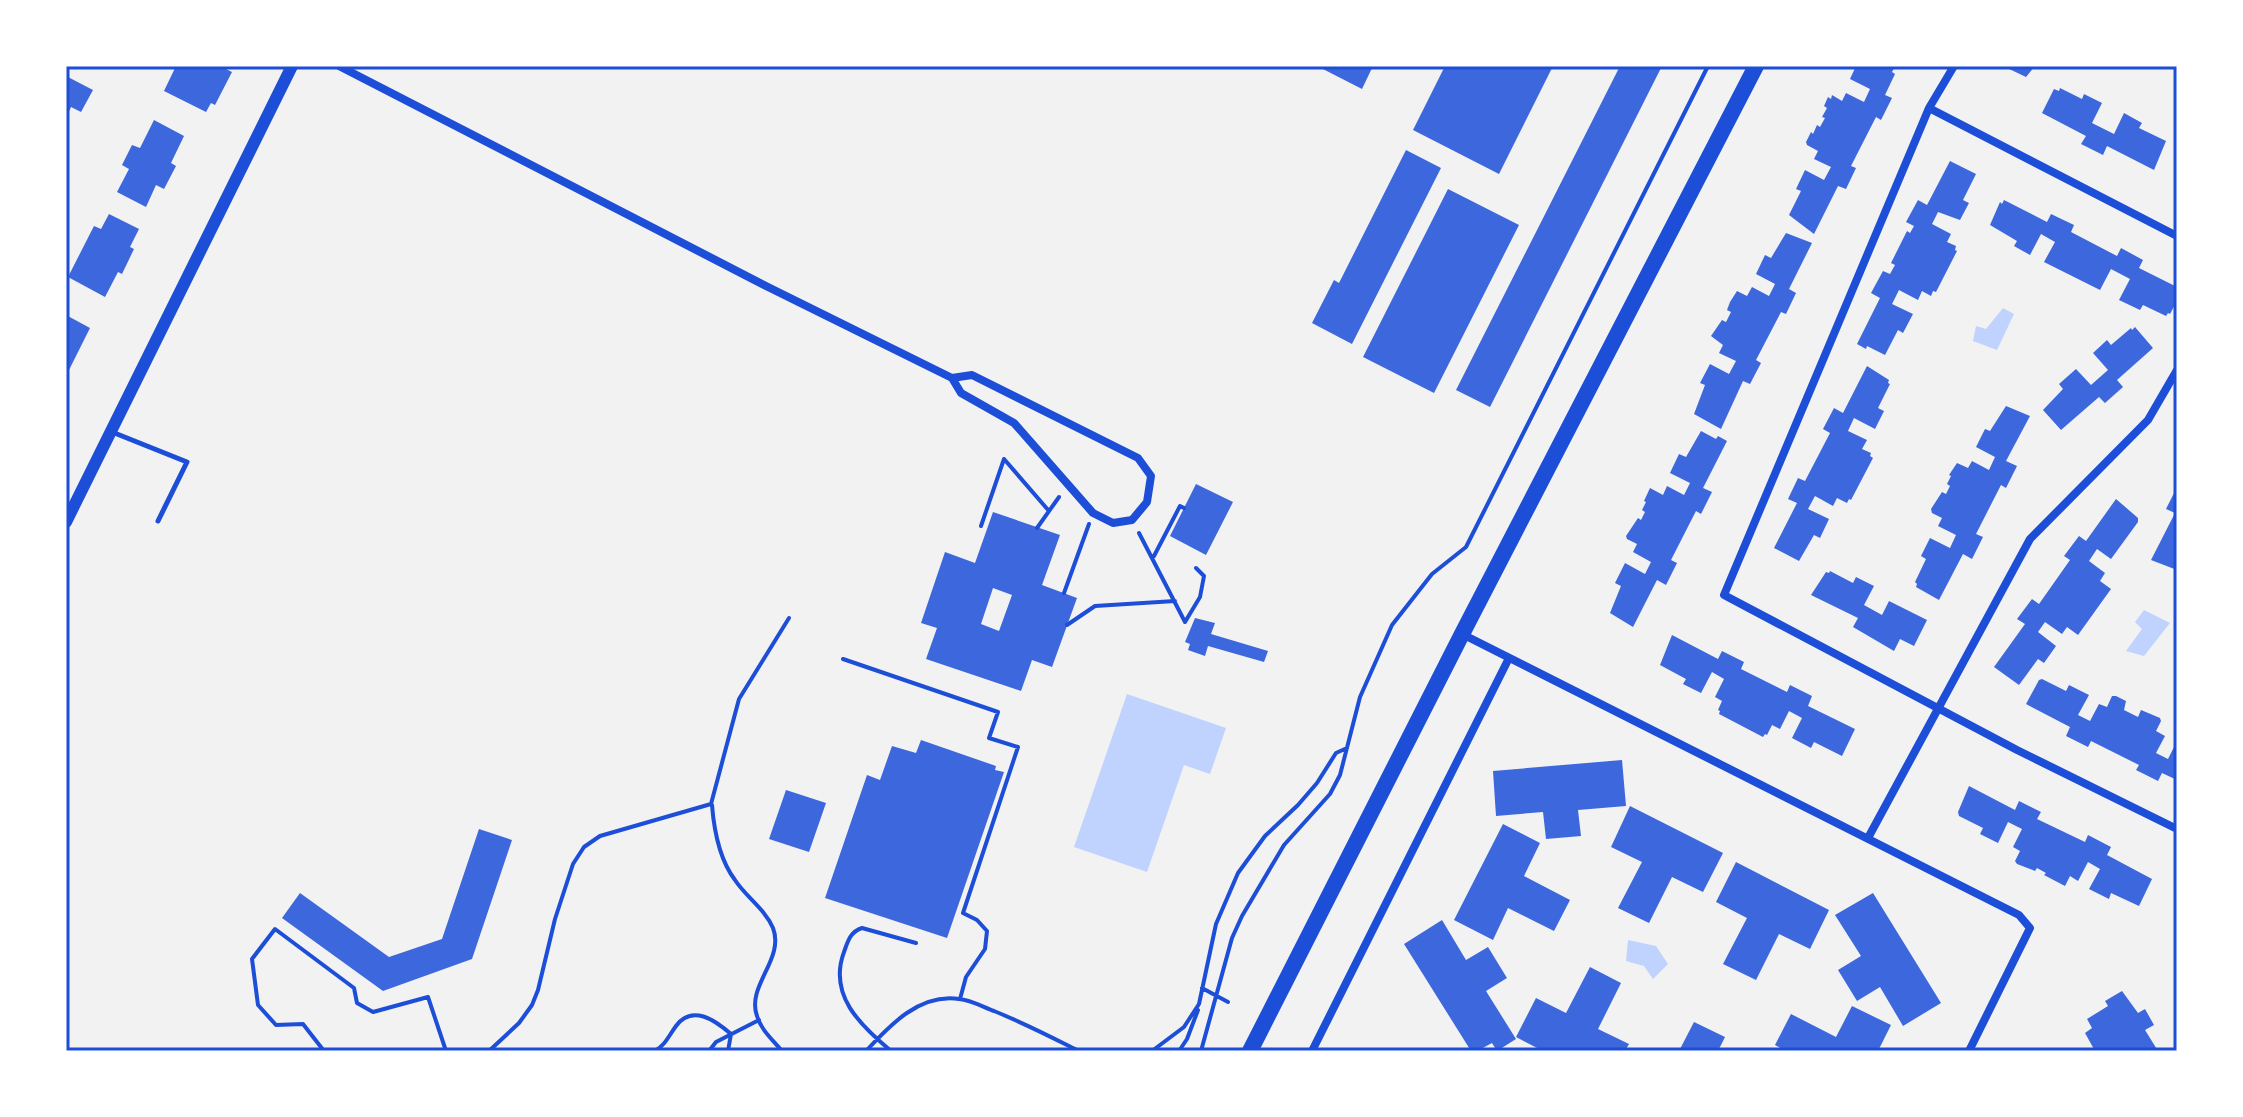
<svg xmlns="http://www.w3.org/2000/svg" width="2243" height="1117" font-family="'IBM Plex Sans',sans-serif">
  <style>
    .water { fill: #bfd3fe }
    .building { fill: #3d67dc; fill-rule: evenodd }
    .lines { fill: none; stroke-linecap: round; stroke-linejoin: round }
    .path { stroke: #1d4ed8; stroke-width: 4 }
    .service { stroke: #1d4ed8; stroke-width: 5 }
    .minor { stroke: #1d4ed8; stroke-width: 8 }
    .tertiary { stroke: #1d4ed8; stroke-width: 12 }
    .primary { stroke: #1d4ed8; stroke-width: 16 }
    .neatline { fill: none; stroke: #1d4ed8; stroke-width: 3 }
  </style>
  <rect width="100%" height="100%" fill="#f2f2f2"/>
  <!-- water -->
  <path class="water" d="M2003,308L2014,314L1997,350L1973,341L1976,326L1986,329Z
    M2144,610L2170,623L2144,656L2126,651L2142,629L2135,622Z
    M1127,694L1226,728L1210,774L1184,765L1147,872L1074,847Z
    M1628,940L1656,946L1668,964L1653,979L1644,966L1626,961Z"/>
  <!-- building -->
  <path class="building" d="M176,66H220L232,72L215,105L211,103L206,112L164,91Z
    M1317,66H1373L1362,89Z
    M1445,66H1553L1499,174L1413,130Z
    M1620,66H1662L1490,407L1456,390Z
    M1856,66H1895L1892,72L1895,74L1885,95L1892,98L1881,120L1876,117L1851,166L1856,168L1846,189L1838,186L1814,234L1789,215L1801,191L1796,189L1805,170L1824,180L1831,167L1814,159L1818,151L1807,145L1806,142L1811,132L1813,134L1817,125L1820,127L1825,118L1822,117L1827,108L1824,106L1828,97L1831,99L1832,95L1842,101L1846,93L1864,102L1870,89L1850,79Z
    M2003,66H2035L2026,77Z
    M66,76L93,90L81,112L71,107L66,118Z
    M2060,88L2082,99L2084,94L2102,103L2092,123L2114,134L2124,113L2142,123L2139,128L2166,141L2154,170L2107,146L2103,155L2081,144L2086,136L2042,113L2054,89L2059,91Z
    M154,120L184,136L171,163L176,166L164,189L156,185L146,207L117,192L129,169L122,165L132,145L140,148Z
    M1406,150L1441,168L1352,344L1312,323L1334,280L1339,283Z
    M1950,161L1976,174L1963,200L1969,203L1960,220L1938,212L1932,224L1951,234L1947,242L1956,246L1955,250L1957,251L1936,292L1933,291L1931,296L1922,291L1918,300L1899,290L1892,304L1913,314L1903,333L1898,330L1885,355L1867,346L1866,349L1857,344L1880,298L1871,293L1883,271L1890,274L1895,265L1891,263L1907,231L1910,233L1914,226L1906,222L1918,200L1927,205Z
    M1448,189L1519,225L1434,393L1363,357Z
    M2004,200L2047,222L2051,214L2074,225L2071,232L2117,256L2121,248L2143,260L2139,268L2177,287V301L2170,314L2168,313L2166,316L2143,305L2140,310L2119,300L2130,279L2111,269L2100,290L2044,262L2055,242L2041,234L2030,255L2014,246L2017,241L1990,225L2000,202L2002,204Z
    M109,214L139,229L130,247L134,249L122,274L118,272L105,297L68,277L94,226L101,229Z
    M1786,233L1812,243L1789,289L1796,293L1786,314L1781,312L1756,360L1761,363L1750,384L1743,381L1721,429L1694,414L1705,385L1700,383L1710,364L1729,374L1736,361L1719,353L1723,345L1711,336L1722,320L1726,322L1731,312L1727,310L1730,302L1737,291L1747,296L1752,287L1769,296L1775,284L1756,274L1765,255L1771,258Z
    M66,315L90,328L66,376Z
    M2135,327L2153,348L2117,380L2123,387L2105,403L2099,397L2061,430L2043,410L2063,389L2059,384L2076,369L2091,385L2108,370L2093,353L2107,340L2111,345L2131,328L2132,330Z
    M1867,366L1889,380L1888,383L1890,384L1878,408L1884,411L1875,429L1854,418L1848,431L1867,440L1862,449L1871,453L1870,456L1873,458L1851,500L1849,499L1847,503L1837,498L1833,506L1815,496L1808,509L1829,519L1820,538L1814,535L1799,561L1774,548L1797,503L1788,499L1798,478L1805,481L1830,433L1823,429L1834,408L1843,413Z
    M2006,406L2030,416L2006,461L2017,466L2006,488L2001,485L1976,534L1983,537L1972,559L1963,554L1939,600L1916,587L1917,584L1915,582L1926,559L1921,556L1930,538L1950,548L1956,535L1938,526L1942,518L1932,513L1931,509L1942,492L1946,494L1950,486L1947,484L1951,476L1949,475L1957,463L1968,468L1972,461L1989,470L1995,457L1976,447L1985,429L1990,431Z
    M1701,431L1716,439L1718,436L1727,441L1703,488L1712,492L1701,514L1696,511L1671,560L1677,563L1666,585L1657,580L1633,627L1610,613L1621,586L1615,583L1625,563L1645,574L1651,562L1633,552L1637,544L1627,539L1626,536L1638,518L1641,520L1645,512L1642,510L1646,502L1644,501L1650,488L1663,495L1667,486L1684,495L1690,483L1670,473L1679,454L1686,457Z
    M1196,484L1233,502L1206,555L1170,536Z
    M2177,487V570L2151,560L2175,513L2166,509Z
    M2116,499L2138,518V522L2111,559L2097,549L2089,561L2105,573L2100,581L2111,589L2078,635L2067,627L2062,634L2045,622L2038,632L2056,646L2044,663L2038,659L2019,685L1994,667L2025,624L2017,619L2032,599L2039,604L2070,560L2064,556L2079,536L2086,541Z
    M993,512L1060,535L1042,585L1077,598L1052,667L1032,660L1021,691L926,659L937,628L921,623L945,552L975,563ZM993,588L1012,595L999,631L981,624Z
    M1830,571L1853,583L1856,577L1874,586L1864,605L1882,615L1889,601L1927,620L1914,646L1900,639L1894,651L1853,627L1858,618L1811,595L1826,572L1829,573Z
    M1195,618L1215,623L1211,634L1268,651L1264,662L1208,646L1205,656L1188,650L1190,644L1185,642Z
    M1672,635L1718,659L1722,651L1744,662L1741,669L1787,692L1790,685L1812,696L1808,706L1855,729L1842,756L1814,742L1811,748L1792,738L1802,718L1789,711L1780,729L1772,725L1767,735L1765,734L1763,737L1719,714L1720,711L1718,710L1722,701L1715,697L1724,679L1712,672L1701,693L1683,684L1686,679L1660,665Z
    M2042,679L2066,691L2069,685L2089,695L2078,715L2090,721L2099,704L2107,707L2112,696H2116L2126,701L2124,710L2138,717L2141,710L2160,718L2161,721L2156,731L2165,736L2156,753L2168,759L2177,741V780L2162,773L2158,781L2136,770L2139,765L2091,741L2088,747L2066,736L2070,727L2026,704L2039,680Z
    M921,740L996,766L995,770L1004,772L947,938L825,898L867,775L880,780L892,746L916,753Z
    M1622,760L1626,806L1578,810L1581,836L1546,839L1543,812L1496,816L1493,771Z
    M1969,786L2015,810L2019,801L2041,812L2037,819L2085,842L2088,835L2111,847L2107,855L2152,879L2139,906L2111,893L2109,899L2089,889L2100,869L2088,862L2078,881L2070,876L2065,886L2044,875L2046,873L2037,868L2035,871L2017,864L2015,861L2020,851L2013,847L2022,829L2008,822L1998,843L1980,834L1983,828L1959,816L1958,812Z
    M786,790L826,803L809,852L769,839Z
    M1630,806L1723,853L1703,892L1672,877L1649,923L1618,908L1642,862L1611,847Z
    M1503,824L1540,843L1524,876L1570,900L1554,931L1508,908L1493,940L1454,920Z
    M479,829L512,840L472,959L383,991L282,918L300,893L389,957L442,939Z
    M1736,862L1829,910L1810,949L1779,934L1756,980L1723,964L1747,918L1716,902Z
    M1873,893L1941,1003L1903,1026L1880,987L1857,1001L1838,970L1861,956L1835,915Z
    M1442,920L1466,960L1488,947L1507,978L1486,991L1516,1039L1497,1051L1492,1043L1477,1051H1471L1404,944Z
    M1590,967L1621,983L1598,1029L1629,1044L1625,1051H1543L1516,1037L1536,998L1566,1013Z
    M2122,991L2138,1013L2145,1009L2154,1025L2145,1030L2158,1051H2095L2085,1033L2092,1028L2087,1019L2108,1006L2105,1001Z
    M1852,1006L1891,1025L1878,1051H1786L1775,1045L1791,1014L1836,1037Z
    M1694,1022L1725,1037L1718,1051H1679Z"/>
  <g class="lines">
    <!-- path -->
    <path class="path" d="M981,526L1004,459L1049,511
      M1037,528L1059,497
      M1139,533L1185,622L1200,597L1204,576L1196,568
      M1154,556L1180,506L1184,508
      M1064,593L1089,524
      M1067,625L1095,606L1175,601
      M843,659L998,712L989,738L1018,747L963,913L977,920L987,931L985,949L966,977L960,999
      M712,805C714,830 719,859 735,880C746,897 765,909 773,928C785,959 746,986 757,1016C761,1030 773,1040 782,1051
      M1202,988L1228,1002
      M324,1051L303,1024L276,1025L258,1005L252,959L275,929L354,988L357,1003L373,1012L428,997L446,1051
      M489,1051L519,1023L532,1005L538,990L555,919L573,864L584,847L600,836L711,804L739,699L789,618
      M655,1051C666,1044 668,1037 676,1026C692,1004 715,1020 731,1034L728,1051
      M709,1051L716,1042L759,1020
      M866,1051C890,1025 920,993 959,999C971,1000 983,1007 994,1011C1024,1023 1051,1037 1079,1051
      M891,1051C860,1025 828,995 844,952C848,941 850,932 862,928L916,943
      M1152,1051L1184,1027L1199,1004L1216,924L1238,873L1265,836L1298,805L1317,783L1336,753L1347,748
      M1179,1051L1187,1039L1198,1010
      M1201,1051L1232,938L1242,916L1284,845L1330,794L1340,775L1360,697L1392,625L1432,574L1466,547L1708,66"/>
    <!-- service -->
    <path class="service" d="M112,432L187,462L158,521"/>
    <!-- minor -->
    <path class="minor" d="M339,66L768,287L952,378L961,393L1014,423L1093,513L1113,523L1132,520L1147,502L1151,476L1138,458L972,375L952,378
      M1954,66L1929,108L1724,595L2017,750L2177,829
      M1929,108L2177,236
      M1462,634L2019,915L2030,928L1969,1051
      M1868,838L2030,539L2148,420L2177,370
      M1312,1051L1509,658"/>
    <!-- tertiary -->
    <path class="tertiary" d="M66,522L292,66"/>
    <!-- primary -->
    <path class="primary" d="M1250,1051L1462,634L1756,66"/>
  </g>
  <!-- border -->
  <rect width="2243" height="1117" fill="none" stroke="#ffffff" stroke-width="136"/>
  <rect x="68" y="68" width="2107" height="981" class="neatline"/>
</svg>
